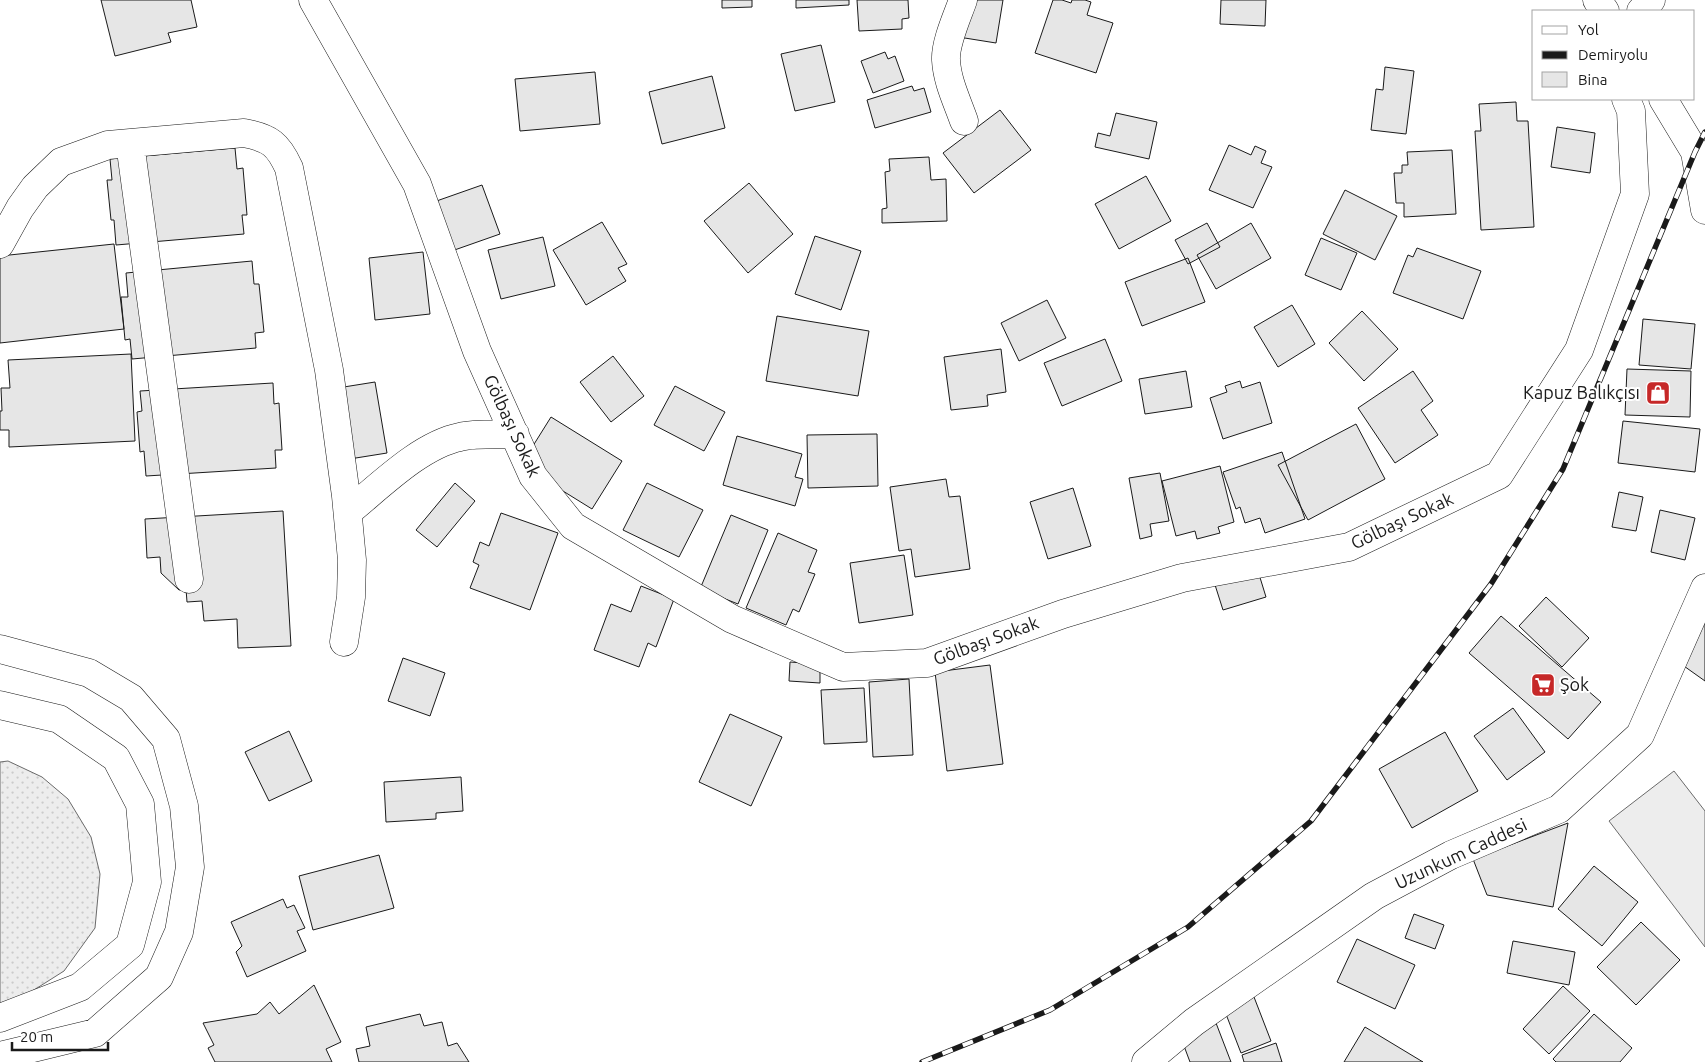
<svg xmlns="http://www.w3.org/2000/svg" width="1705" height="1062" font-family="Ubuntu,sans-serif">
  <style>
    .grass { fill: url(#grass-dots); stroke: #6a6a6a }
    .pitch { fill: #ededed; stroke: #6a6a6a }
    .building { fill: #e6e6e6; stroke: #1a1a1a }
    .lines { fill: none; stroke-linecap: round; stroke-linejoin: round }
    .minor-casing { stroke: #1a1a1a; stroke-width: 29 }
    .major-casing { stroke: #1a1a1a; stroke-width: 29 }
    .highway-casing { stroke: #1a1a1a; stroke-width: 29 }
    .minor { stroke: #fff; stroke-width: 28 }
    .major { stroke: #fff; stroke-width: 28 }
    .highway { stroke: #fff; stroke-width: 28 }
    .rail-casing { stroke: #1a1a1a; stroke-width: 5.5 }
    .rail { stroke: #fff; stroke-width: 4; stroke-dasharray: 11; stroke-linecap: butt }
    .labels { text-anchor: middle; stroke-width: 4; stroke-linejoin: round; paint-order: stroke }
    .poi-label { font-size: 18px; fill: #1a1a1a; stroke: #fff; text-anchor: end }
    .street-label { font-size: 18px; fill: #1a1a1a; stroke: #fff }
  </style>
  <defs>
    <pattern id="grass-dots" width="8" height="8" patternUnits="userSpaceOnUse" patternTransform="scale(1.25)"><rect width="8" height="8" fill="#ededed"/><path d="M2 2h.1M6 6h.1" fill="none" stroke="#cbcbcb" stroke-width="1.8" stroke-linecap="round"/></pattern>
  </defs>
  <rect width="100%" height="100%" fill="#fff"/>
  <!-- grass -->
  <path class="grass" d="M8,761L42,777L68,799L91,837L100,874L95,928L64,971L26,995L0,1004V762Z"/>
  <!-- pitch -->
  <path class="pitch" d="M1674,771L1705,811V947L1609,821Z"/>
  <!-- building -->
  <path class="building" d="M101,0H191L197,27L168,33L171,42L115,56Z
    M722,0H752V7L722,8Z
    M796,0H849V5L796,8Z
    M857,0H908L909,18L902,19V29L859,31Z
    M951,0H1003L996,43L946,35Z
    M1053,0H1062L1071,3L1072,0H1085L1091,2L1087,15L1113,23L1096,73L1035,53Z
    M1221,0H1266L1265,26L1220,24Z
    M821,45L835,102L795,111L781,54Z
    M885,52L888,59L895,56L904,81L873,93L861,61Z
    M1385,67L1414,71L1406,134L1371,130L1376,89L1383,90Z
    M595,72L600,124L520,131L515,79Z
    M712,76L725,128L662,144L649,92Z
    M912,86L914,91L924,88L931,112L875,128L867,100Z
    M1516,102L1517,121H1528L1534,227L1481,230L1475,131H1481L1479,104Z
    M1000,110L1031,150L974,193L943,153Z
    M1116,113L1157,122L1149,159L1095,147L1098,133L1110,136Z
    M1557,127L1595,133L1590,173L1551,167Z
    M1229,145L1251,155L1255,146L1266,151L1261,163L1272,167L1253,208L1209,190Z
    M235,148L237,169L243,168L247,215H242L244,234L116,245L114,220H111L107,180H112L110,159Z
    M1452,150L1456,214L1404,217V203H1396L1394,173H1402V165H1408L1407,152Z
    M929,157L931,180L946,179L947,221L882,223V209L887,208L885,172L890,171L889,159Z
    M1146,176L1171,221L1119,249L1095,204Z
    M749,183L793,234L748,273L704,221Z
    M482,185L500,234L446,253L428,204Z
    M1345,190L1397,216L1375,260L1323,234Z
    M602,222L627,264L618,268L626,281L586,305L553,250Z
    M1207,223L1220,247L1188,264L1175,240Z
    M1251,223L1271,258L1216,289L1197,255Z
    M815,236L861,251L841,310L795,294Z
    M543,237L555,286L501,299L488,250Z
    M1321,238L1357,253L1341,290L1305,275Z
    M114,244L124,329L0,343V256Z
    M1417,248L1481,271L1463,319L1393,293L1408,255L1413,257Z
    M423,252L430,314L375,320L369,258Z
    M1188,258L1205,302L1142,326L1125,282Z
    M252,261L254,284H259L264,332L255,333L256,348L132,359L130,339L125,340L121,297H128L126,273Z
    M1047,300L1066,338L1019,361L1001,323Z
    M1292,305L1315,344L1278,367L1254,327Z
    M1362,311L1398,349L1364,381L1329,343Z
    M777,316L869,331L858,396L766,381Z
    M1643,319L1695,324L1691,369L1639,365Z
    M1105,339L1122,381L1062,406L1044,363Z
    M1001,349L1006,392L987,395L988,406L951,410L944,357Z
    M131,354L135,441L9,447V430H0V411H2L1,388H10L8,360Z
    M613,356L644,396L611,422L580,382Z
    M1627,369L1691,371L1690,417L1625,415Z
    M1186,371L1192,407L1145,414L1139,379Z
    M1413,371L1433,401L1421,410L1438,435L1395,463L1358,408Z
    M1240,381L1242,388L1260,382L1272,423L1223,439L1210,398L1227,392L1225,386Z
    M375,382L387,453L337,461L325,390Z
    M273,383L274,404L279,403L282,450H275L276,468L146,476L144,451L140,452L137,412L142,411L140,391Z
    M675,386L725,412L704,451L654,425Z
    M551,417L622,461L592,509L521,465Z
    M1623,421L1700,429L1695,472L1618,463Z
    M1356,424L1385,479L1308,520L1278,465Z
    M877,434L878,486L808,488L807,435Z
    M737,436L802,454L795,477L803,479L795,506L723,485Z
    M1282,452L1305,519L1265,533L1260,518L1245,523L1240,507L1236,509L1223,472Z
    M1220,466L1234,522L1218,527L1220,533L1197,539L1195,531L1176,536L1162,481Z
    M1160,473L1169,521L1150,524L1152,536L1140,539L1129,478Z
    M946,479L949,497L960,496L970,569L915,577L911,549L899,551L890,487Z
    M455,483L475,501L437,547L416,530Z
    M647,483L703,510L679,557L623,530Z
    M1073,488L1091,546L1048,559L1030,502Z
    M1619,492L1643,497L1636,531L1612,527Z
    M1660,510L1695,518L1685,560L1651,552Z
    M283,511L291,646L238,648L237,619L204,621L202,601L187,602L186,589L179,590L161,573L160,557L147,558L145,519Z
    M501,513L558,533L530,610L470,588L479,565L473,562L480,542L489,546Z
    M731,515L768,530L738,604L700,589Z
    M778,533L817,550L808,572L815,574L799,612L793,609L786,625L746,608Z
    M904,555L913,615L859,623L850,563Z
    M1254,558L1266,597L1223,610L1209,566Z
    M641,586L674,599L656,647L648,643L639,667L594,650L611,604L631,612Z
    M1546,597L1589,638L1562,667L1519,626Z
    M1501,616L1601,702L1568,739L1469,653Z
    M1701,621L1705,624V681L1674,659Z
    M805,648L836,649L835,672L820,671V683L789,681L790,662L804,663Z
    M403,658L445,673L430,716L388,701Z
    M990,665L1003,764L947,771L935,672Z
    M909,679L913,755L873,757L869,682Z
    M864,688L867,742L824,744L821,690Z
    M1513,708L1545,752L1507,780L1474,736Z
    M730,714L782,737L751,806L699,782Z
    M289,731L312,781L269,801L245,752Z
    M1445,732L1478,791L1412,828L1379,769Z
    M461,777L463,811L436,813V819L386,822L384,782Z
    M1568,823L1553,907L1487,895L1473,859Z
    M379,855L394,908L313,930L299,876Z
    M1594,866L1638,902L1602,946L1558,909Z
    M283,899L287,908L294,905L305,928L297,931L306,951L247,977L236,952L242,946L231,922Z
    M1414,914L1444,925L1435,949L1405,938Z
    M1641,922L1680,960L1636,1005L1597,967Z
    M1357,939L1415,965L1395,1009L1337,982Z
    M1513,941L1575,952L1569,985L1507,973Z
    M314,985L341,1042L326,1049L332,1062H215L208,1048L214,1045L203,1023L257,1014L270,1002L279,1014Z
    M1563,986L1590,1011L1549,1054L1523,1029Z
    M1254,997L1271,1041L1241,1053L1224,1009Z
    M420,1014L424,1026L442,1022L448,1046L457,1043L469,1062H359L356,1049L370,1046L366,1027Z
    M1594,1014L1632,1048L1620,1062H1556L1553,1059Z
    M1216,1023L1231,1062H1190L1181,1038Z
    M1365,1027L1423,1062H1344Z
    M1276,1043L1282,1062H1244L1242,1055Z"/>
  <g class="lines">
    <defs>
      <path id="minor" d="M313,0L417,184L477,351L533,476L573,526L732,619L843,667L927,663L1063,614L1182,578L1349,547L1499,475L1579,350L1635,194L1631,111L1626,99
        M963,0C957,17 945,43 946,60C947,81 957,101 964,121
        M1641,11L1651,0
        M130,143L189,579
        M0,244L20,208L35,187L61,162L108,145L244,133C270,138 278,144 289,168L329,370L346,496L352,560L351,597L344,642
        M348,512C379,487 420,445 460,437C476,433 498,435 515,434"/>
      <path id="major" d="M1597,0L1605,11
        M1663,99L1695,152L1705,210
        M1146,1062L1194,1022L1374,896L1451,855L1559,809L1640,735L1705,588"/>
      <path id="highway" d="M0,649L89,673L131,698L166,739L184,806L190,867L179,932L159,977L95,1033L0,1056
        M0,705L59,719L116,758L140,804L147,882L130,945L80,987L0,1018"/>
    </defs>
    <!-- minor casing -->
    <use href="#minor" class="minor-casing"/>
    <!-- major casing -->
    <use href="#major" class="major-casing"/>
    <!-- highway casing -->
    <use href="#highway" class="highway-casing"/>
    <!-- minor -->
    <use href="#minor" class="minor"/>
    <!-- major -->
    <use href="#major" class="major"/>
    <!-- highway -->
    <use href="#highway" class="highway"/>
    <defs>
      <path id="rail" d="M922,1062L1050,1010L1188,927L1311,821L1491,584L1563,469L1695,152L1705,132"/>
    </defs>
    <!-- rail casing -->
    <use href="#rail" class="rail-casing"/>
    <!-- rail -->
    <use href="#rail" class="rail"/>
  </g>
  <!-- icons -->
  <defs>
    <symbol id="shop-square" viewBox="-11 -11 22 22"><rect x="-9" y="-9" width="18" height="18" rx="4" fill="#c62828" stroke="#fff"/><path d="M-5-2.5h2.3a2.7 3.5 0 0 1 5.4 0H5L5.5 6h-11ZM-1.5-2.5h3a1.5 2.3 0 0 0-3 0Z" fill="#fff"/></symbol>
    <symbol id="supermarket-square" viewBox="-11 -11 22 22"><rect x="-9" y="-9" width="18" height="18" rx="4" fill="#c62828" stroke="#fff"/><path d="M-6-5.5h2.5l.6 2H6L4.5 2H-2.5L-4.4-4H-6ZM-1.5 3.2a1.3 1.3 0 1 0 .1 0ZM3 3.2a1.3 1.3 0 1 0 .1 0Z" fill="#fff"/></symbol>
  </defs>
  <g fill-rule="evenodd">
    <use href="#shop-square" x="1644" y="379" width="28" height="28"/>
    <use href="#supermarket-square" x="1529" y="671" width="28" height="28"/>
  </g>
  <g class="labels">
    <!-- poi labels -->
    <g class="poi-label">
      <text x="1640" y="399">Kapuz Balıkçısı</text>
      <text x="1560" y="691" text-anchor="start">Şok</text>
    </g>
    <!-- street labels -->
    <g class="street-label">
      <text transform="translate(512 426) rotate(65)" y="6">Gölbaşı Sokak</text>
      <text transform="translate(1402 521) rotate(-25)" y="6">Gölbaşı Sokak</text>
      <text transform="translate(986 641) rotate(-20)" y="6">Gölbaşı Sokak</text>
      <text transform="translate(1461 854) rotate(-25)" y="6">Uzunkum Caddesi</text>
    </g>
  </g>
  <!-- legend -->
  <rect x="1532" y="10" width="162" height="90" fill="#ffffff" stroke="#a3a3a3"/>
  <rect x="1542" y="26" width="25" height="8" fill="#ffffff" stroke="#a3a3a3"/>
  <text x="1578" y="35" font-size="15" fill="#1a1a1a">Yol</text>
  <rect x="1542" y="51" width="25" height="8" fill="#1a1a1a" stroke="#a3a3a3"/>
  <text x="1578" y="60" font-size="15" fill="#1a1a1a">Demiryolu</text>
  <rect x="1542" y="72" width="25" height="15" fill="#e6e6e6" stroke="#a3a3a3"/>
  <text x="1578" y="85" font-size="15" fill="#1a1a1a">Bina</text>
  <!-- scale -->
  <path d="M12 1042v8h96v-8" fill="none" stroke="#1a1a1a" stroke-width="2.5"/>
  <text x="20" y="1042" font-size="15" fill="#1a1a1a" stroke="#ffffff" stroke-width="4" paint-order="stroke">20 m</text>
</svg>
